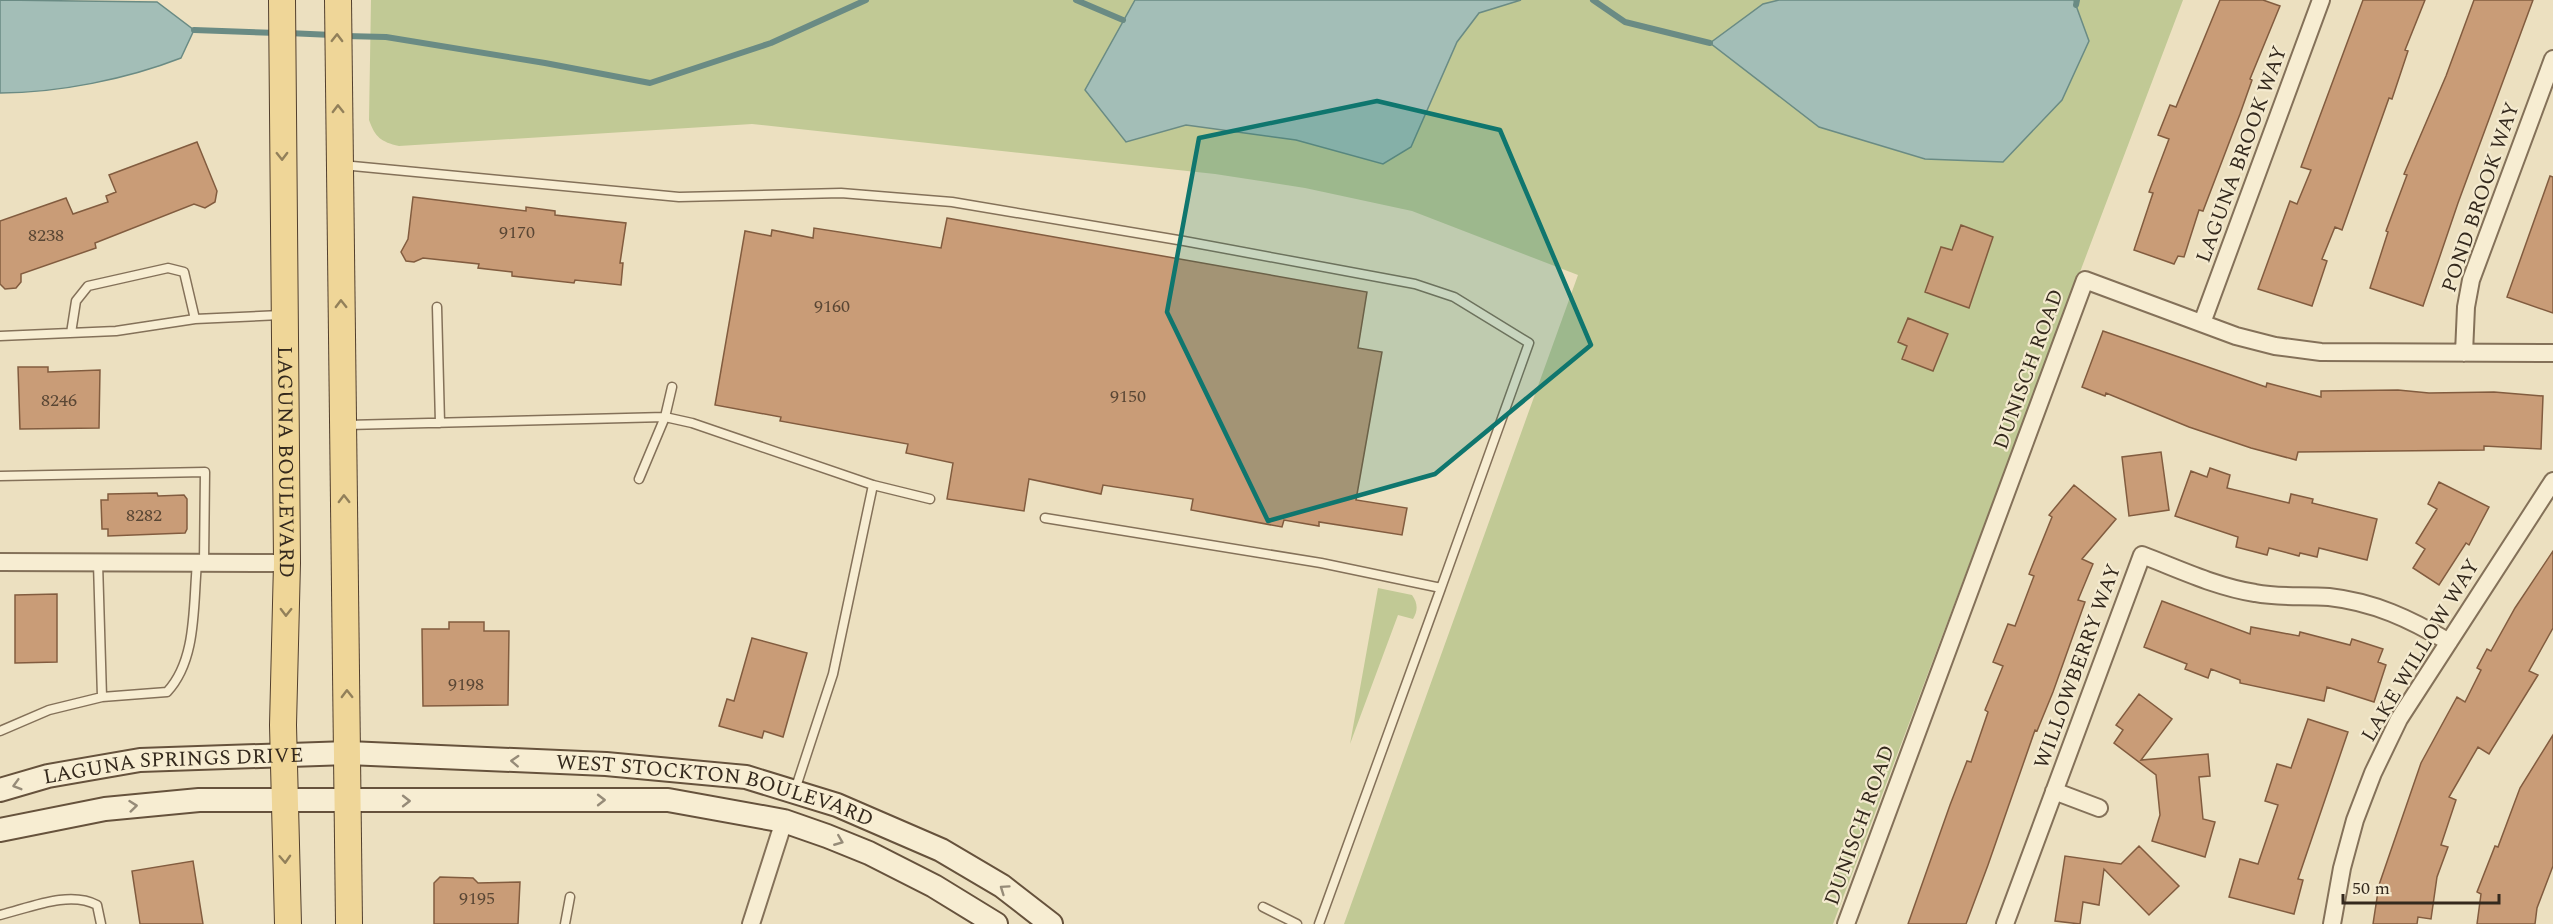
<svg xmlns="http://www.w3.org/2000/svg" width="2553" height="924" font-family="Spectral,serif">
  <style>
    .green { fill: #c1c995 }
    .water { fill: #a3beb7; stroke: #6a8b84; stroke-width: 1.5 }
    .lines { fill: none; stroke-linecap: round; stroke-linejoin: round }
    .stream { stroke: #6a8b84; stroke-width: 6 }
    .building { fill: #c99c77; stroke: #825c3f; stroke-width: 1.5 }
    .lane-casing { stroke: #847159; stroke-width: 11 }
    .street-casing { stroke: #847159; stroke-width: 20 }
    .secondary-casing { stroke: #66523c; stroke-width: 26 }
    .primary-casing { stroke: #523f2d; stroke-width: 28 }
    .lane { stroke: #f7edd2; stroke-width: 8 }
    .street { stroke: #f7edd2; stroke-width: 16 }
    .secondary { stroke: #f7edd2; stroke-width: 22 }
    .primary { stroke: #efd698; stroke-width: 26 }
    .oneway { stroke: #92805a }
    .oneway2 { stroke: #968b78 }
    .marked { fill: #0f766e; fill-opacity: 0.2; stroke: #0f766e; stroke-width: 4.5; stroke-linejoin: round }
    .labels { text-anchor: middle; stroke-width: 4.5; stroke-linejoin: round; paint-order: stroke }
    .number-label { font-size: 18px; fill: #594634 }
    .street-label { font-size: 21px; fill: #34291d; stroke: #f4eacf }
  </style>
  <rect width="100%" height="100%" fill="#ece0c0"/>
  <!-- green -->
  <path class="green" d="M371,0H2183L1833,924H1344L1578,275L1412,211L1305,188L1215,174L752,124L399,146C381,142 375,137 369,120Z
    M1378,588L1412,595C1418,603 1418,611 1413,619L1398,615L1350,744Z"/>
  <!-- water -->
  <path class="water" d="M0,0L157,2L194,30L181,58C127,79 58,93 0,93Z
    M1135,0H1521L1479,13L1457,42L1411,147L1383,164L1296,140L1186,125L1126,142L1085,90Z
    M1779,0H2074L2089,41L2062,100L2003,162L1925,159L1819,127L1710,43L1763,4Z"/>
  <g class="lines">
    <!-- stream -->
    <path class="stream" d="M1076,0L1123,20
      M1593,0L1625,22L1710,43
      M2076,5L2077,0
      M194,30L278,33
      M288,33L332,35
      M345,36L386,37L545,63L650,83L771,43L866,0"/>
  </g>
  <!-- building -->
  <path class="building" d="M2220,0H2263L2280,6L2250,79L2252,80L2240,114L2203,211L2199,210L2184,257L2178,256L2174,264L2134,250L2153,193L2149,192L2169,139L2158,135L2170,105L2176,107Z
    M2363,0H2425L2405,50L2408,51L2392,99L2389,98L2342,230L2335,227L2322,259L2327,261L2312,306L2258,289L2290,201L2297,204L2311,170L2301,167Z
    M2474,0H2533L2458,203L2423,306L2370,288L2388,232L2386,231L2407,175L2404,174L2446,76Z
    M197,142L217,191L215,202L205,208L194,204L95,243L96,248L21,274V282L16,288L5,289L0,284V221L66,198L73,214L108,202L106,196L116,192L109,175Z
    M2550,176L2553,177V313L2507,297Z
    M413,197L526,211V207L555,211V215L626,223L620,263H623L621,285L575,280L574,283L512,276V272L478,268L479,264L423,258L414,262L406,261L401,252L408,239Z
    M947,218L1367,292L1358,348L1382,352L1356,500L1407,508L1402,535L1319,522V526L1284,520L1282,527L1191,510L1193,499L1103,485L1101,494L1029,479L1024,511L947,499L953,463L906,453L908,444L780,421L781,417L715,405L745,231L771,236L772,230L813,238L814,228L941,248Z
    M1961,225L1993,237L1969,308L1925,292L1941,247L1952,250Z
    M1908,318L1948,334L1933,371L1902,359L1907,346L1898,342Z
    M2103,331L2266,387L2267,383L2321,397V391L2398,390L2429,393L2494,392L2543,396L2541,449L2484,446V450L2298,452L2296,460L2251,448L2189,427L2106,393L2105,396L2082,387Z
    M18,367H48V372L100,370L99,428L20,429Z
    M2161,452L2169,510L2129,516L2122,457Z
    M2210,468L2230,475L2227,488L2289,503L2291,494L2313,499L2312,503L2377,519L2367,560L2319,548L2317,557L2300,553L2299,556L2269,548L2267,555L2236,547L2238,537L2175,516L2191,471L2207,477Z
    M2439,482L2489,507L2469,545L2466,543L2439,585L2413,568L2425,549L2416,543L2437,509L2428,504Z
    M2074,485L2116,519L2082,559L2093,564L2078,600L2085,602L2053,692L2037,731L2035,730L1988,865L1966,924H1908L1950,805L1967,761L1971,762L1988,712L1985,710L2003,666L1993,662L2008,624L2015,626L2034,576L2029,574L2052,517L2049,515Z
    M157,493L158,496L184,495L187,499V529L185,533L108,536V529H102L101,500H108V494Z
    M2553,551V628L2529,671L2538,675L2489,754L2478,747L2449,797L2456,800L2441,845L2448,847L2437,877L2431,919L2418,917L2417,924H2373L2379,885L2421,763L2457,697L2465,702L2481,670L2477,668L2487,649L2491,651L2515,608Z
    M57,594V662L15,663V595Z
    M2162,601L2250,634L2251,627L2299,636L2300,632L2350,645L2352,639L2383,649L2378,662L2386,665L2374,702L2327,687L2324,701L2240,683V680L2211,669L2208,678L2185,669L2187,664L2144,647Z
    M449,622H484V631H509L508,705L423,706L422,629H449Z
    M752,638L807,653L783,737L764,731L762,738L719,726L727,699L734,701Z
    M2139,694L2172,719L2141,760L2208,754L2210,776L2199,777L2203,819L2215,822L2205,857L2152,841L2160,815L2156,775L2114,743L2123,730L2116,725Z
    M2308,719L2348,732L2298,879L2303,880L2294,914L2229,897L2240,859L2258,864L2278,805L2265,801L2277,764L2291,768Z
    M2553,735V866L2537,908L2535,924H2477L2481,894L2477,892L2495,846L2498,847L2520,788Z
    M2139,846L2179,886L2149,915L2104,869L2099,905L2083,902L2080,924L2055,921L2065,856L2121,864Z
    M193,861L203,924H140L132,871Z
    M440,877L473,878L478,883L520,882L518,924H434V883Z"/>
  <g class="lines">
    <defs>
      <path id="lane" d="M342,165L679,197L841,193L952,202L1184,241L1415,284L1454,297L1529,343L1441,588
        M437,307L440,423
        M71,333L76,301L88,286L168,268L184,272L195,319
        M0,336L116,331L195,319L281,315
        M347,425L665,417L692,423L873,485L930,499
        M0,476L205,472L204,563
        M639,479L665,417L672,387
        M1045,518L1321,563L1441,588L1319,924
        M98,563L102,697
        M0,731L49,710L102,697L167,692C197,660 193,606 197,563
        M795,790L833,674L873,485
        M1263,907L1297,924
        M0,915C29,908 69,890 97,905L101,924
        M565,924L570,897"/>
      <path id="street" d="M2202,323L2321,0
        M2464,353L2466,307L2471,280L2553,59
        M0,562L287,563
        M2054,791L2099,808
        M751,924L784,821
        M1846,924L2085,280L2236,336L2275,346L2321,352L2553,353
        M2005,924L2142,555C2179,569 2216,587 2255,593C2280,598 2304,595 2329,597C2374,602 2410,619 2449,642
        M2332,924L2342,868L2355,820L2373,773L2399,719L2553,481"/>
      <g id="secondary">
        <path id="s1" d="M0,790L48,776L140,760L348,753L606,764L746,777L837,805L941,850L1002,886L1051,924"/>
        <path d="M0,830L105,809L199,800H668L784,821L827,836L869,853L934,886L996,924"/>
      </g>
      <g id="primary">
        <path id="s2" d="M282,0L287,563L283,725L288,924"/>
        <path d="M338,0L349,924"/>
      </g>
    </defs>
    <!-- lane casing -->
    <use href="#lane" class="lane-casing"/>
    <!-- street casing -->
    <use href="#street" class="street-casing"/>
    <!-- secondary casing -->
    <use href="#secondary" class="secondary-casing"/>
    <!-- primary casing -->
    <use href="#primary" class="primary-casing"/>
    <!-- lane -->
    <use href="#lane" class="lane"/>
    <!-- street -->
    <use href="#street" class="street"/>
    <!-- secondary -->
    <use href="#secondary" class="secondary"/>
    <!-- primary -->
    <use href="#primary" class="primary"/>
  </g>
  <!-- one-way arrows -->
  <defs><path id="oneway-chevron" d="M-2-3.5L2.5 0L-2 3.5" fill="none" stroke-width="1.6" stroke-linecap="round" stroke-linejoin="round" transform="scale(1.5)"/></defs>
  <g class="oneway">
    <use href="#oneway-chevron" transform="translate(337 38) rotate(-89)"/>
    <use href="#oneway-chevron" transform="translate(338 109) rotate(-91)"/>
    <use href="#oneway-chevron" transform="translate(282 156) rotate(89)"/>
    <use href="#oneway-chevron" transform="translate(341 304) rotate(-91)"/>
    <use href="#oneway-chevron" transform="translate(344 499) rotate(-91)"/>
    <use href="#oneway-chevron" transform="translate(286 612) rotate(91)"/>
    <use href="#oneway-chevron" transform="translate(347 694) rotate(-91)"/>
    <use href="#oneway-chevron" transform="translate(285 859) rotate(87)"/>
  </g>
  <g class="oneway2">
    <use href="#oneway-chevron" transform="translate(515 761) rotate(-177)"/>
    <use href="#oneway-chevron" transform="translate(17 785) rotate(164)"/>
    <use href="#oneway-chevron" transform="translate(601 800)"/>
    <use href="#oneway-chevron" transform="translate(406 801)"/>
    <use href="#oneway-chevron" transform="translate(133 806) rotate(-6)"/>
    <use href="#oneway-chevron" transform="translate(839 841) rotate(22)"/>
    <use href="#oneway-chevron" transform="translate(1004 889) rotate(-145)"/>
  </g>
  <!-- marked area -->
  <path class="marked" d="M1377,101L1500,130L1591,345L1435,474L1268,521L1167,312L1199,138Z"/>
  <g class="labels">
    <!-- number labels -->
    <g class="number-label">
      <text x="517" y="238">9170</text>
      <text x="46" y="241">8238</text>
      <text x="832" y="312">9160</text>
      <text x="1128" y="402">9150</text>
      <text x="59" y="406">8246</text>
      <text x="144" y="521">8282</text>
      <text x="466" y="690">9198</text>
      <text x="477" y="904">9195</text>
    </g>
    <!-- street labels -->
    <g class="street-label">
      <text transform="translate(2241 154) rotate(-70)" y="7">LAGUNA BROOK WAY</text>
      <text transform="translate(2480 197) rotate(-71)" y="7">POND BROOK WAY</text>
      <text transform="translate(2028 369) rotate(-70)" y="7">DUNISCH ROAD</text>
      <text dy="7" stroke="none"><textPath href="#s2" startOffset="462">LAGUNA BOULEVARD</textPath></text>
      <text transform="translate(2420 650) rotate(-59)" y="7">LAKE WILLOW WAY</text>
      <text transform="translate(2077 666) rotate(-70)" y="7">WILLOWBERRY WAY</text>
      <text dy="7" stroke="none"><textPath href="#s1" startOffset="176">LAGUNA SPRINGS DRIVE</textPath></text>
      <text dy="7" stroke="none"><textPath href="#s1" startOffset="722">WEST STOCKTON BOULEVARD</textPath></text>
      <text transform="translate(1859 825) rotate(-70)" y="7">DUNISCH ROAD</text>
    </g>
  </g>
  <!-- scale -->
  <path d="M2343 894v9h156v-9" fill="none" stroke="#34291d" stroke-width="3"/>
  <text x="2352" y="894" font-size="18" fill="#34291d" stroke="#f4eacf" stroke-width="4.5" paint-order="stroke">50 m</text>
</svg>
